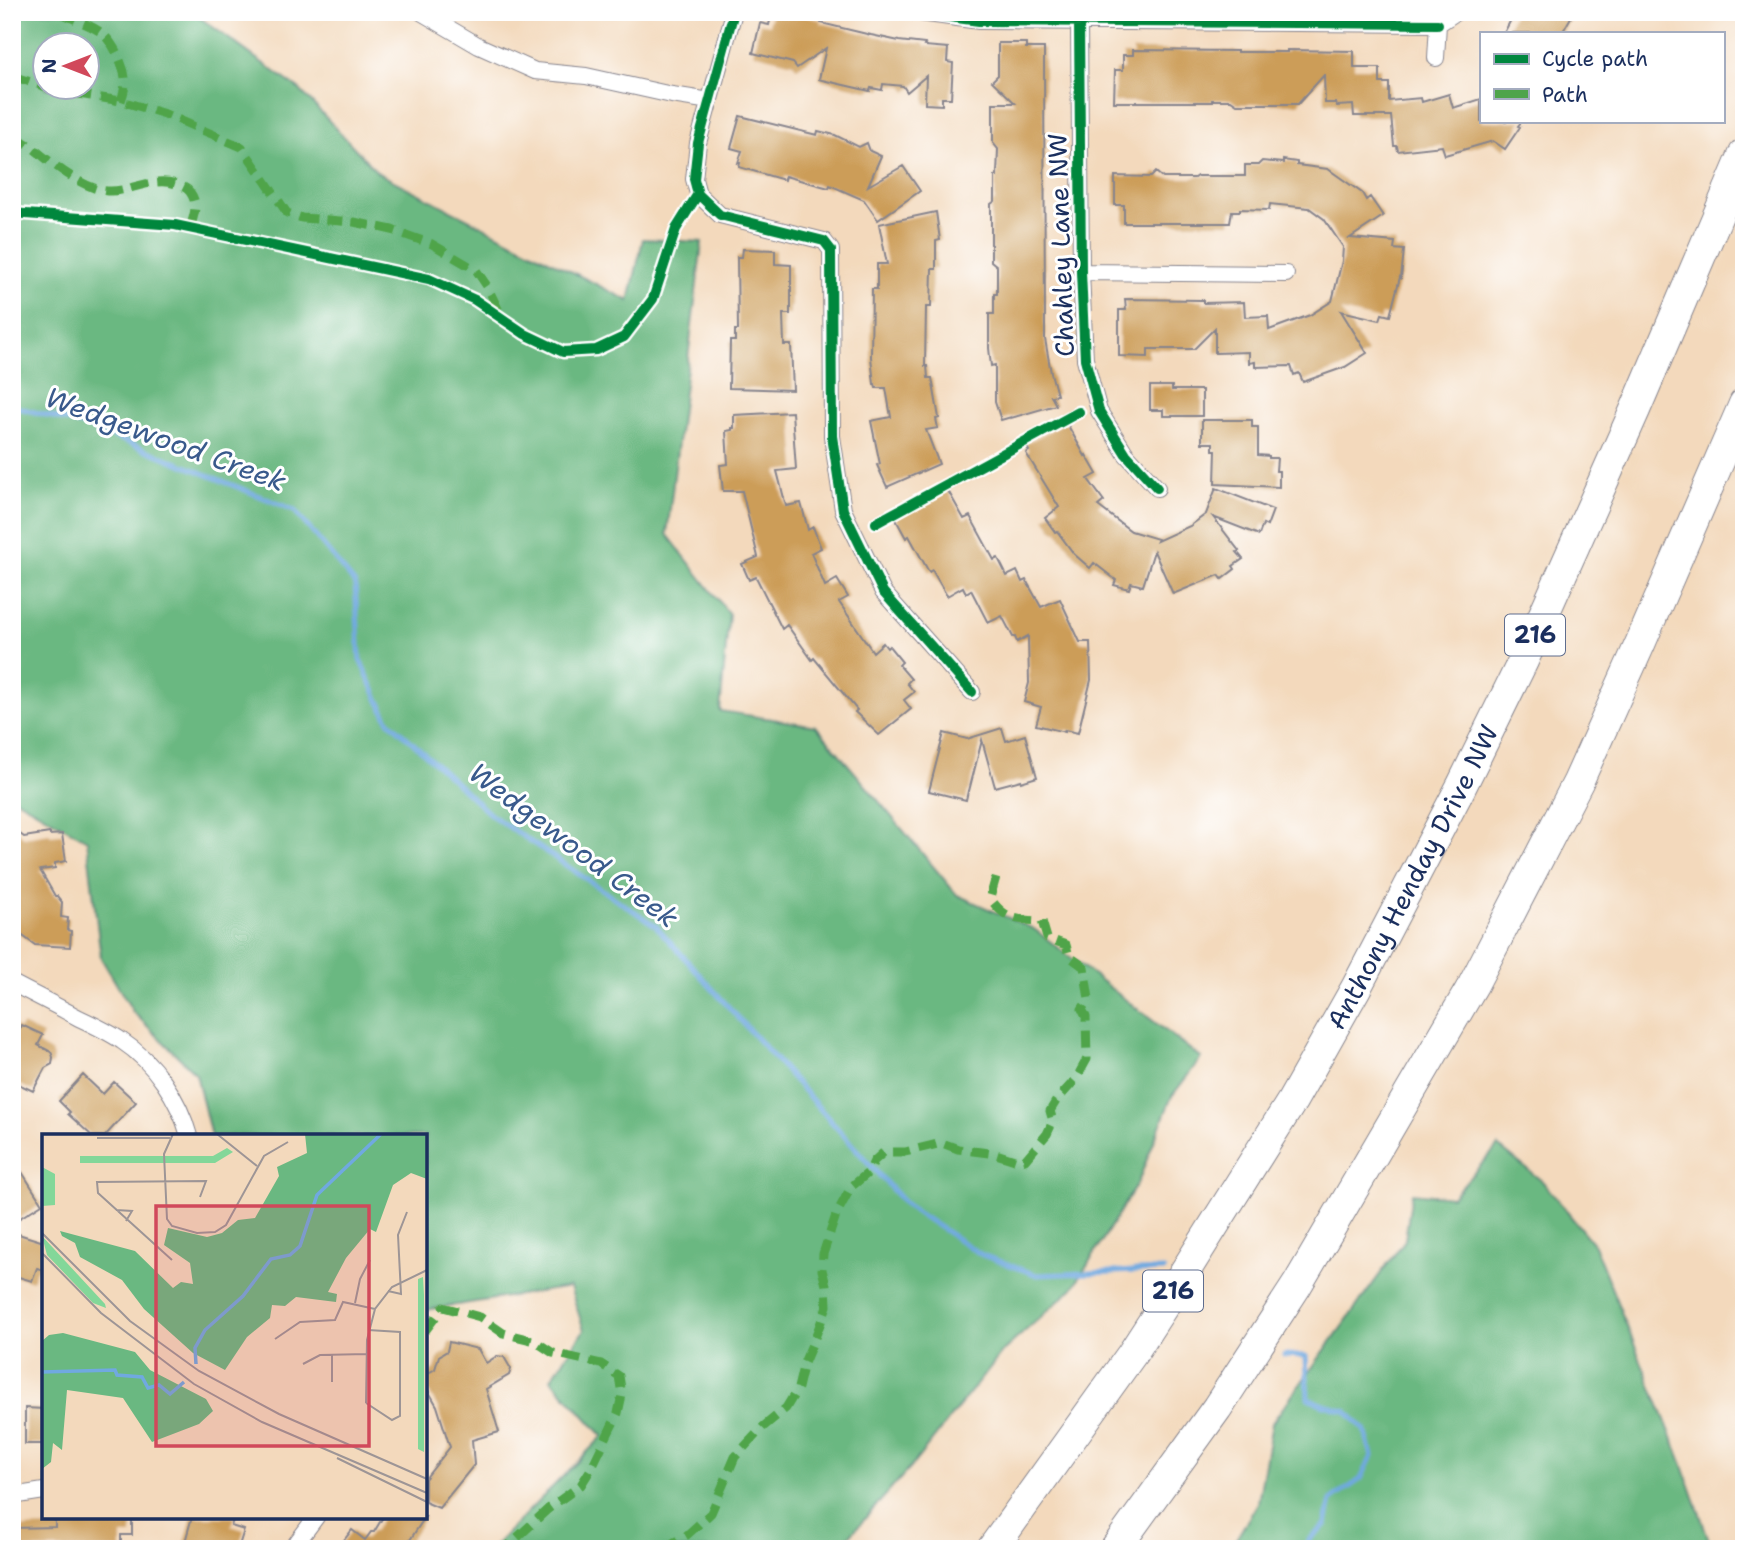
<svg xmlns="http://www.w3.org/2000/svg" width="1756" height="1561" font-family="'Shantell Sans',sans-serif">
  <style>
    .forest { fill: #6ab881; stroke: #427470; stroke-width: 2; fill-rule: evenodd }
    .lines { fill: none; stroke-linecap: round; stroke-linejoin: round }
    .stream { stroke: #70a9e0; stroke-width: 5 }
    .building { fill: #cc9d59 }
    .street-casing { stroke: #87848d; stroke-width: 18 }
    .highway-casing { stroke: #87848d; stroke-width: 32 }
    .street { stroke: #fff; stroke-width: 16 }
    .highway { stroke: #fff; stroke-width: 30 }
    .quiet { stroke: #4fa44a; stroke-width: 9; stroke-dasharray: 18 9; stroke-linecap: butt }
    .cycleway-casing { stroke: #fff; stroke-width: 15 }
    .cycleway { stroke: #00873e; stroke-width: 10 }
    .labels { text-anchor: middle; stroke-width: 6; stroke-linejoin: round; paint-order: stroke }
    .shield { fill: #fff; stroke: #5f6d8e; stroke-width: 2 }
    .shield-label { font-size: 24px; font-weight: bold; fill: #1b2f5e }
    .street-label { font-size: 26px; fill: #1b2f5e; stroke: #fff }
    .water-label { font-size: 28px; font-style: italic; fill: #395a8c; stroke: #fff }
    .inset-river { fill: none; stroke: #70a9e0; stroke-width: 3.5 }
    .inset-road { fill: none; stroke: #9d9596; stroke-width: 2 }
    .view { fill: #d1495b; fill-opacity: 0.15; stroke: #d1495b; stroke-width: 3.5 }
    .inset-edge { fill: none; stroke: #1b2f5e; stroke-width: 3.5 }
  </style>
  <rect width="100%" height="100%" fill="#fff"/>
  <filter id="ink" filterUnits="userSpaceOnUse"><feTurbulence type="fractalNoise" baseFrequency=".0143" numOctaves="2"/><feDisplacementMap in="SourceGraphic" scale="14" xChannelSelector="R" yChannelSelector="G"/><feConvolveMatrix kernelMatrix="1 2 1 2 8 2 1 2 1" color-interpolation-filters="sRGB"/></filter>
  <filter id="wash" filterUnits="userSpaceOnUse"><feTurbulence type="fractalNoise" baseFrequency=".00686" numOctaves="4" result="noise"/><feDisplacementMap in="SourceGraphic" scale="28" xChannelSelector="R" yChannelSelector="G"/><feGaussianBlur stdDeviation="1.57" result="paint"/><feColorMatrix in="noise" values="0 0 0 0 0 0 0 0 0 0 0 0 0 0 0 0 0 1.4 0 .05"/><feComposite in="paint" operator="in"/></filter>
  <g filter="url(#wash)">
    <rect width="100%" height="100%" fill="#f3d9bc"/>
    <!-- forest -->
    <path class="forest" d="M12,12H192L300,90L378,173L629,301L643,239L702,242L667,534L729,614L720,711L816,726L957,895L1034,929L1201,1058L1172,1096L1138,1182L1073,1288L1004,1350L914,1463L838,1549H491L603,1436L551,1379L584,1330L570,1287L425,1310V1136H211L196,1074L133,1012L101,958L87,840L12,797ZM46,46H88V88H46Z
      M1498,1146L1543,1182L1594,1245L1680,1457L1712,1549H1230L1258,1503L1272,1423L1405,1240L1412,1193L1452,1197Z"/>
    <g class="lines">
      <!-- stream -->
      <path class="stream" d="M12,406L87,426L294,510L355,584L360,660L388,720L491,815L656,926L907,1206L982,1255L1037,1275L1164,1270
        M1284,1355L1306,1356L1308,1398L1321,1404L1346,1411L1365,1430L1372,1456L1361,1479L1331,1500L1326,1524L1309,1540L1307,1549"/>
    </g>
    <g id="blocks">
      <!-- building -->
      <path class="building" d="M772,12H796L795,14L821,20V23L871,35L899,41L925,44L924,46L948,48L947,62L953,63L951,98H942V105L925,104L926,76L907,92L903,86L883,84L882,90L871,88L870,91L822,80L819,79L826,48L797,68L793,63L753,53L760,23L769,25Z
        M1515,12H1574L1562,33H1504Z
        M998,43H1026V48H1044L1045,339L1051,373L1057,395L1051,396L1056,405L1011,418V417L1001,420L995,402V365L991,366L989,348V314H994V294H997V266L991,261V204L995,201V176H997L998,149L993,143V103H1015L992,81L998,75Z
        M1133,50L1237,51V52H1287V50L1354,51V68H1380V83H1389V101L1421,98L1422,102L1449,94L1453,108L1481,99V121H1522L1518,126L1520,127L1505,149L1493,141L1445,155L1442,146L1398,151L1397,146H1394L1391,116H1354L1353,105L1337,106L1336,103H1325L1324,75L1298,104H1237L1231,100H1212V102H1114L1115,70H1123V55H1133Z
        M740,116L817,135L818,131L835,135L859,147L867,143L870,151L881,156L868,186L903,166L920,191L878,220L864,200L830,185L829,188L785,176L784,180L739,167L740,163H738L742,151L731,148Z
        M1283,160L1297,162V165L1328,169L1362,193L1366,200L1370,197L1383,216L1350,238L1395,242L1394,249L1404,250L1401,278L1400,277L1390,316L1382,314L1380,320L1341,311L1367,353L1345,367L1303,382L1299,373L1294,375L1291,366L1255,367V362L1249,363V352L1215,353V328L1194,349H1148V357L1119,356V310H1126L1125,299L1203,300V303L1244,302L1245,317L1268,316L1269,330L1310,315L1332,301L1342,261L1343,247L1324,219L1309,208L1270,204L1269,210L1240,209V211H1232L1230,223H1124V205H1115V176L1151,177L1156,172L1163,178H1194L1197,176H1245V165H1258L1262,161L1283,163Z
        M936,212L940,240L936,241V269H932L931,307H926L925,366H927L928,378H932L939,418L936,419L938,428L926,430L939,464L887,487L877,465L880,464L871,421L891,417L886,388H876L875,384H874L871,357L872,289H877V264H887L879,224Z
        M743,249L775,250V264L791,265V308H790V314H783L784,345H791L793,390L729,388L730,341H735V330H738L737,257H742Z
        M1150,386H1172V390H1202V416H1163V410H1150Z
        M792,412L796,469L777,471L786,506L801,503L808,530L813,527L821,548L811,553L825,586L837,579L848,597L839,602L873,652L883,643L887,648L889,646L902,662L899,665L911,679L907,683L914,692L904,700L911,709L879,735L855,712L857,710L814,658L812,660L787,625L782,629L756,577L749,580L742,564L758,557L742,491H723L720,465L728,464L726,431L732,430V428H734V415Z
        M1202,420H1252V427H1258V455L1269,456V458H1277L1276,471H1279V487L1215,484L1216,450H1213V443H1202Z
        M1066,422L1085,456L1086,455L1097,474L1088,479L1104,501L1098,506L1131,531L1158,539L1157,541L1190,526L1206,514L1216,488L1273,510L1267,526L1263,524L1259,535L1213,517L1239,551L1237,552L1243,559L1233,566L1235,569L1222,579L1219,575L1173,594L1154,551L1143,586L1131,583L1129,589L1114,585L1116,580L1094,563L1090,568L1074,554L1057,531L1055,532L1045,518L1059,507L1026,453L1029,451L1025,444Z
        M947,489L964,519L970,516L994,560L998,558L1007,576L1017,571L1022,582L1026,580L1041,607L1060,599L1080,642H1090L1091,680L1078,733L1065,730V732L1036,725L1041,707L1024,702L1029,683L1028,636L1017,642L1015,637H1013L1002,616L988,623L971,590L966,593L963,587L947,596L932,570L929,572L909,536L906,538L894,516L915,503L917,506Z
        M1002,728L1006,741L1025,735L1037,777L1021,782V780L995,787L982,740L969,791H968L966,800L929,791L944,733L967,739Z
        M12,828L24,837L50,833V835L62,834L66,861L55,863V868L40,870L55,896H57L62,902L61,917L68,918L67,930L71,931L70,947L35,945L12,928Z
        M12,1025L20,1029L22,1025L43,1035L38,1045L51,1052L53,1057L52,1064L45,1068L33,1091L12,1081Z
        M83,1075L103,1094L114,1082L136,1102L105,1136H92L68,1114L70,1112L59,1101Z
        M22,1172L42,1204L12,1223V1178Z
        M12,1232L44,1242V1270L37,1268L32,1281L12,1275Z
        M449,1342L478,1349L486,1363L497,1356L504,1357L511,1369L509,1375L486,1389L499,1432L472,1440L474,1465L439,1508L425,1502V1479L450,1447L437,1406L425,1385V1375L435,1369L439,1356L447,1351Z
        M25,1408L44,1409V1444H25Z
        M107,1517H132V1535H121V1549H12V1528L55,1527V1520L107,1519Z
        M192,1517H234L231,1526L244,1530L238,1549H183Z
        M383,1517H425L404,1549H337L352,1530L365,1540L371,1532H374Z"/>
    </g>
  </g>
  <g filter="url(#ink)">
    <use href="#blocks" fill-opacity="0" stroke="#87848d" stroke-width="2"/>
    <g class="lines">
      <defs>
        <path id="street" d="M421,12L479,46L535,71L586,76L672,95L710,101
          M734,12L698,143L694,179L698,194L720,215L824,241L831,250L832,436L843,510L883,592L972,692
          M913,12L979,21L1438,24
          M1079,21L1081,272L1085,359L1099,411L1126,454L1157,488
          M1438,24L1456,12
          M1436,58L1438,24
          M1081,272L1286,274
          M12,983C35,995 57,1006 79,1018C94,1025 109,1032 122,1041C154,1062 179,1099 189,1136
          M12,1496L44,1491
          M292,1549L316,1517"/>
        <g id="highway">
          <path id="s1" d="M992,1549L1132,1354L1169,1297L1292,1101L1356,988L1461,787L1523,661L1635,410L1744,154"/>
          <path d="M1115,1549L1217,1408L1297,1285L1473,985L1578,782L1640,644L1744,404"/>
        </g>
      </defs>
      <!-- street casing -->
      <use href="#street" class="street-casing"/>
      <!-- highway casing -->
      <use href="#highway" class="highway-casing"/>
      <!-- street -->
      <use href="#street" class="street"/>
      <!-- highway -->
      <use href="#highway" class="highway"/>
      <!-- quiet -->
      <path class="quiet" d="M59,12C91,28 107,26 121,63C127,77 126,87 121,101
        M12,76L46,87
        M47,88L53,90L121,101L165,114L242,147L287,213L302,218L354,222L392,230L432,244L476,270L487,286L500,313
        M12,136C25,141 33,148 44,157C60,169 80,185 101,190C126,196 150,175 176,184C182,186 186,187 190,192C199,204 194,215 190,228
        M425,1331L443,1307L480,1317L503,1333L535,1341L553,1353L601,1364L619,1376L622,1395L618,1413L591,1469L581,1485L548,1509L505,1549
        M662,1549L687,1535L711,1513L735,1457L763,1427L786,1408L798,1388L804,1363L816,1335L827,1306L826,1285L822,1270L823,1254L836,1215L851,1187L869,1172L874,1161L884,1152H905L942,1143L958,1149L996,1154L1018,1161L1025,1160L1047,1134L1053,1121L1050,1111L1056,1101L1076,1079L1087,1059L1086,1017L1082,1009L1089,999L1084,967L1069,956L1066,945L1047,938L1042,921C1017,920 1005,920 990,898L998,870"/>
      <defs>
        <path id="cycleway" d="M734,12L698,143L694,179L698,194L720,215L824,241L831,250L832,436L843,510L883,592L972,692
          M913,12L979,21L1438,24
          M1079,21L1081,272L1085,359L1099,411L1126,454L1157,488
          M12,213L175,225L429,279L475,300L525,334L563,352L596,350L624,337L653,299L676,229L698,194
          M876,523L1079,412"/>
      </defs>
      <!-- cycleway casing -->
      <use href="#cycleway" class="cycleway-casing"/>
      <!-- cycleway -->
      <use href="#cycleway" class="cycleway"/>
    </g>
  </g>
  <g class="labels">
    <!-- shield labels -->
    <g class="shield">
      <rect x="1505" y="614.5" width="60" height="41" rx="5"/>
      <rect x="1143" y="1270.5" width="60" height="41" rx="5"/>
    </g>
    <g class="shield-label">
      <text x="1535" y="643">216</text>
      <text x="1173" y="1299">216</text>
    </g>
    <!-- street labels -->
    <g class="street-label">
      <text transform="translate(1061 245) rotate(-92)" y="9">Chahley Lane NW</text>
      <text dy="9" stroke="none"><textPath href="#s1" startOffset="794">Anthony Henday Drive NW</textPath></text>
    </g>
    <!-- water labels -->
    <g class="water-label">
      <text transform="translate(166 439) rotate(20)" y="10">Wedgewood Creek</text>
      <text transform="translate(574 845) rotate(37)" y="10">Wedgewood Creek</text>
    </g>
  </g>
  <!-- overview -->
  <g transform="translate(42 1134)">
    <rect width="385" height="385" fill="#f3d9bc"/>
    <path d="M185,14L191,18L173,29H38V22H171ZM0,33L13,40V71L0,72ZM0,102L63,170L64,174L51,169L5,121ZM381,143L382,161V318L376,315V145Z" fill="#83d799"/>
    <path d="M263,0H385V45L369,39L351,51L334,98L328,95L304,124L286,158L295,160L294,168L254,163L243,172L230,171L228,184L205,203L183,236L151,219L102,175L80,146L38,123L33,109L20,102L18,97L93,117L131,154L139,148L151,150L148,129L122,111L126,94L165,103L180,99L196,86L213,84L237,42L235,33L265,19ZM21,199L93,218L108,236L164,265L171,277L157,290L110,308L81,264L25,256L20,316L11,309L9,328L0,335V207L7,201Z" fill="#6ab881"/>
    <path class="inset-river" d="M154,230L153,214L163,196L201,162L229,125L248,121L258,112L275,61L339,0M0,238L73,236L75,241L100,243L106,254L117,251L128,260L142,248"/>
    <path class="inset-road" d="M131,0L122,20L125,85L130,92L155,99L173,98L184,91L222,22L246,8M175,0L215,32M63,4H55H128M74,76L90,77L84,87M0,99L88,187L157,237L237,280L385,345M0,119L59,179L152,250L220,288L385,359M130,126L56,59L55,48L164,47L158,63M346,157L359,160L356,101L365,78M313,169L318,145L328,126M233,205L258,188L293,186L301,168L333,175M261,230L278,221L325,220M290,248V220M324,269L325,206L333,175L350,153L385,136M324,269L350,286L358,282V198L326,196M295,324L385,368"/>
    <path class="view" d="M114,72H327V312H114Z"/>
    <rect width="385" height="385" class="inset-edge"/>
  </g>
  <!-- margin -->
  <rect width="1756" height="1561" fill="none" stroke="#fff" stroke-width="42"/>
  <!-- legend -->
  <rect x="1480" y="32" width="245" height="91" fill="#ffffff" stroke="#a4acbf" stroke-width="2"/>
  <rect x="1494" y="54" width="35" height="10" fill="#00873e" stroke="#a4acbf" stroke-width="2"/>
  <text x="1542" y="66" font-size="21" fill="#1b2f5e">Cycle path</text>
  <rect x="1494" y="89" width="35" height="10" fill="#4fa44a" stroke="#a4acbf" stroke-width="2"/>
  <text x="1542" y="102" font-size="21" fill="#1b2f5e">Path</text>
  <!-- north arrow -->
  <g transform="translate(66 66) rotate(270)"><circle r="33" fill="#ffffff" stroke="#a4acbf" stroke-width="2"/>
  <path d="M0-5L12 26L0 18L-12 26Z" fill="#d1495b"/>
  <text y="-10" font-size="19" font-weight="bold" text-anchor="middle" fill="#1b2f5e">N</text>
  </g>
</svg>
